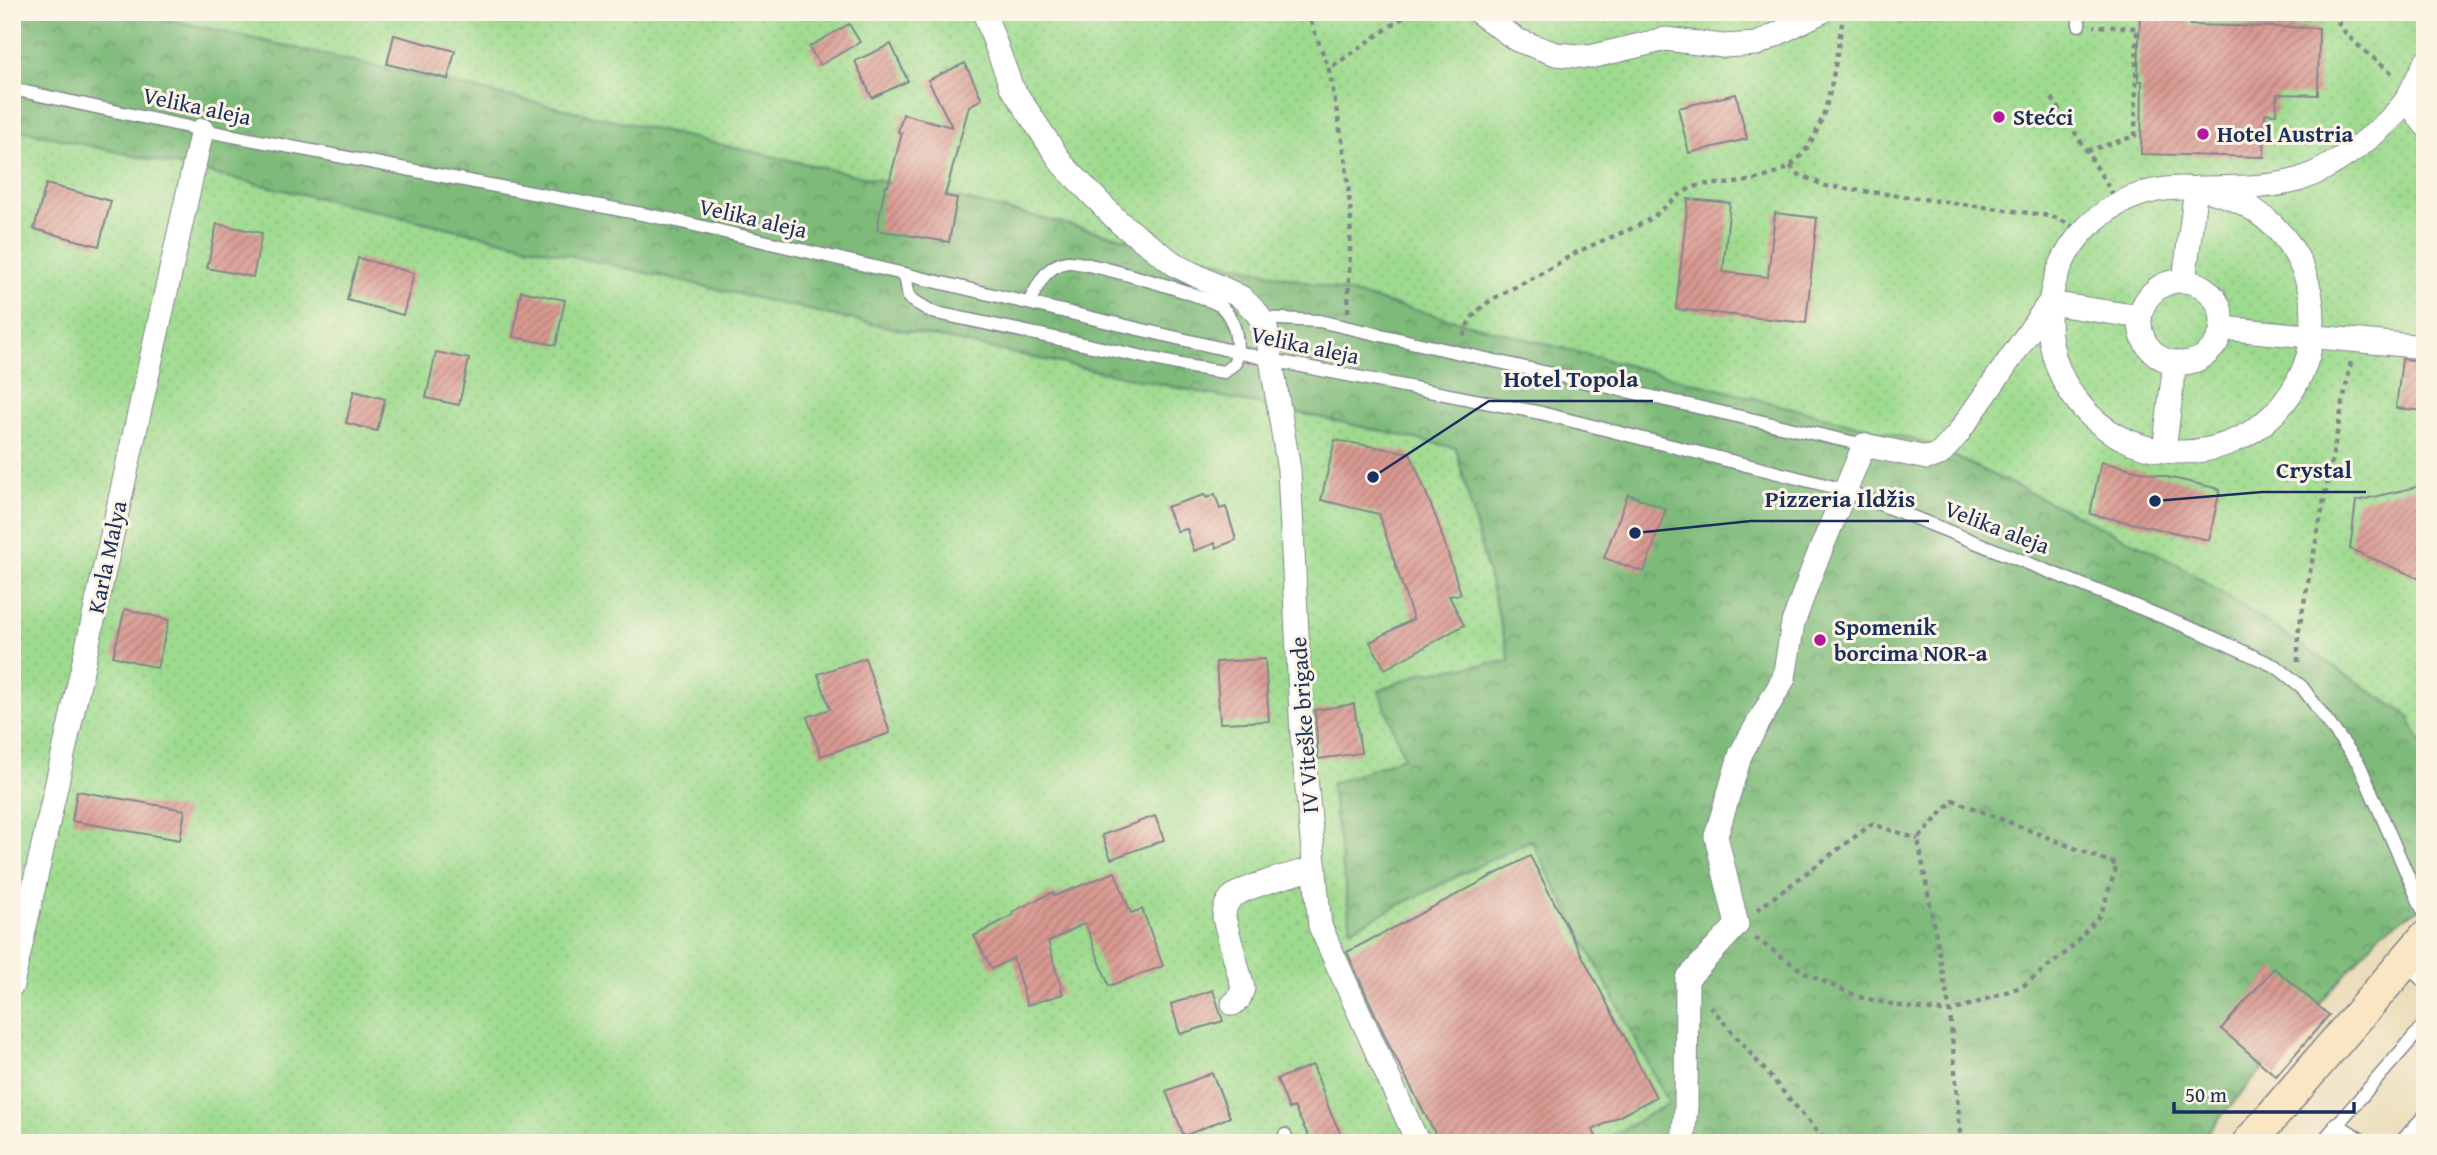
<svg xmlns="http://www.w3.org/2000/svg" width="2437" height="1155" font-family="'Gentium Book Plus',serif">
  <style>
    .grass { fill: url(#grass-dots); stroke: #5c8576; stroke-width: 2 }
    .forest { fill: url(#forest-crowns); stroke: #4c756c; stroke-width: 2 }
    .building { fill: url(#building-hatch) }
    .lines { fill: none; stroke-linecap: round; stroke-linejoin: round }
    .lane-casing { stroke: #83868c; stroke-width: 15 }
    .street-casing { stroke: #83868c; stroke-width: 25 }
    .secondary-casing { stroke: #83868c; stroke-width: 36 }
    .path { stroke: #83868c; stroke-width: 4.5; stroke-dasharray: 5 5; stroke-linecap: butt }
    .lane { stroke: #fff; stroke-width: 12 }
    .street { stroke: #fff; stroke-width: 23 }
    .secondary { stroke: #fbe6c4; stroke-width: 33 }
    .poi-dot { fill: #b5179e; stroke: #fcf5e5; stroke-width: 2.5 }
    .labels { text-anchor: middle; stroke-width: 6; stroke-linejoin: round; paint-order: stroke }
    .street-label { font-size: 23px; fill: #1b2f5e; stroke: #fcf5e5 }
    .poi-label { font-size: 23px; font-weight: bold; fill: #1b2f5e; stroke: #fcf5e5; text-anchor: start }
    .leader { fill: none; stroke: #1b2f5e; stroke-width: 2.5 }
    .callout-dot { fill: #1b2f5e; stroke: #fcf5e5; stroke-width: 2.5 }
    .callout-label { font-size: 24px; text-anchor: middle; font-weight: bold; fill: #1b2f5e; stroke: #fcf5e5; stroke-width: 6; stroke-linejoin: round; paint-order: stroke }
  </style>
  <defs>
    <pattern id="grass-dots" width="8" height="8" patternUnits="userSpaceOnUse" patternTransform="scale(1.75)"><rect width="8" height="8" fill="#9edb8f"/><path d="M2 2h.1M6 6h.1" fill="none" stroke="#88bc7e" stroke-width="1.8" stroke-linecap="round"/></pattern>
    <pattern id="forest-crowns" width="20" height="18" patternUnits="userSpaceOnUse" patternTransform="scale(1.75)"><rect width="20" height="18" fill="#7ebb7a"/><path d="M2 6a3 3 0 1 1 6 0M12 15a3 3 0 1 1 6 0" fill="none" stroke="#669867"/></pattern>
    <pattern id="building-hatch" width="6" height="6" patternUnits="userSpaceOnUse" patternTransform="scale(1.75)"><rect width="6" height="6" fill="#d99991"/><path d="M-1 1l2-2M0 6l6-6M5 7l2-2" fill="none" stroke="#af7d7a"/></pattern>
  </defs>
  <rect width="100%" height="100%" fill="#fcf5e5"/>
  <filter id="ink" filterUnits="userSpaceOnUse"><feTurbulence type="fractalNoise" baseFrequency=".0143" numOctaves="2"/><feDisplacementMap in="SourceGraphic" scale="14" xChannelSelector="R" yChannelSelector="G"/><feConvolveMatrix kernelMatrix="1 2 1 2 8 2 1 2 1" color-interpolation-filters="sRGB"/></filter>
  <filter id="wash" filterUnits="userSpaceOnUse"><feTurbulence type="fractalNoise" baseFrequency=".00686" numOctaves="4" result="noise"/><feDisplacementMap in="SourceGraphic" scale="28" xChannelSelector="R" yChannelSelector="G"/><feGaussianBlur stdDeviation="1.57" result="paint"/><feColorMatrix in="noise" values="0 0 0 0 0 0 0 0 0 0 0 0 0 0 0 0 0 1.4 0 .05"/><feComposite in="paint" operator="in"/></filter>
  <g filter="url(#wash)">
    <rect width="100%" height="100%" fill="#ebddba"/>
    <!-- grass -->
    <path class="grass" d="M12,12H2425V867L2183,1143H12Z"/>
    <!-- forest -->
    <path class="forest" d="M12,12H136L957,198L1323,286L1926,443L2173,561L2407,715L2425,749V905L2382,932L2198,1143H1613L1611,1136L1669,1103L1531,840L1351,929L1331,784L1404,757L1379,691L1421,673L1510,661L1456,448L1313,416L835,316L12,128Z"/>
    <g id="blocks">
      <!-- building -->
      <path class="building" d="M2140,12H2190V25L2319,28L2318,95L2277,94L2276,114L2265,113L2264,157L2141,154L2142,81H2138Z
        M849,24L860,42L820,65L809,47Z
        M394,35L455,51L448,79L387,64Z
        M891,44L908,81L872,98L855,61Z
        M965,63L982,99L969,106L945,196L957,198L949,242L877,230L885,186H888L902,133L898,132L903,114L952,127L928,80Z
        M1736,94L1747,139L1689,153L1678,108Z
        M46,184L111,201L99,246L34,229Z
        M1688,199L1730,203L1723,272L1768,277L1775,213L1817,218L1806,323L1676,309Z
        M217,224L262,233L253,277L207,268Z
        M358,258L414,273L403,315L347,300Z
        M521,291L565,300L556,345L513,337Z
        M436,352L469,359L459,405L426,398Z
        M2402,359L2425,361V411L2396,408Z
        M354,391L385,399L377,431L346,423Z
        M1335,440L1410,453L1437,520L1461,594L1449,596L1464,625L1385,669L1370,642L1413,619L1379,514L1321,500Z
        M2101,462L2220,489L2209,540L2090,514Z
        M2425,485V581L2350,549L2356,501Z
        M1215,494L1220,509L1226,507L1236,540L1216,548L1215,543L1194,551L1187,529L1177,531L1166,507L1204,495L1207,498Z
        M1628,494L1666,509L1644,572L1604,558Z
        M125,609L169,620L157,668L113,656Z
        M865,658L890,733L821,756L807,717L830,709L818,674Z
        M1265,659L1269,721L1220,723L1216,662Z
        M1354,704L1361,753L1318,759L1315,710Z
        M77,791L185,810L180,840L72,821Z
        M1155,816L1164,840L1111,859L1102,835Z
        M1530,856L1656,1097L1593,1130L1599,1143H1440L1390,1047L1347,952Z
        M1115,872L1131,913L1142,909L1163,966L1109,986L1085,923L1048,942L1063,994L1027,1005L1013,958L992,969L974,936L1013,915L1012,912L1053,892L1055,896Z
        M2274,968L2329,1015L2276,1076L2221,1029Z
        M1213,990L1223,1021L1180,1034L1171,1004Z
        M1313,1065L1330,1111L1345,1143H1312L1294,1107L1289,1109L1277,1079Z
        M1212,1073L1230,1117L1184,1136L1166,1091Z"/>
    </g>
  </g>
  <g filter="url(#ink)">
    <use href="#blocks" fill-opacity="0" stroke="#83868c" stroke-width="2"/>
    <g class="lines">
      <defs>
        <path id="lane" d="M2079,12V25
          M12,89L202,130L673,220L1271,360L1541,413L1845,490L2205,634L2277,667L2302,687L2359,764L2425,915
          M905,274L909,298L932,312L1191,367L1224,372L1235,363C1239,343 1237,323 1222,307C1213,297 1083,260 1067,262C1045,266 1038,285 1029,303
          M1261,318L1319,321L1864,445
          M2405,965L2425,982
          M2336,1123L2366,1143
          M1285,1135L1289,1143
          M2321,1143L2425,1024
          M2400,1143L2425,1115"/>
        <path id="street" d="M984,12L1011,86L1063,165L1120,223L1177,266L1241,297L1257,313L1266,328L1289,470L1302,735L1320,926L1418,1143
          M1478,12L1517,40L1556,54L1590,57L1666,39L1723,46L1757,44L1821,12
          M2425,63L2407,99L2425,125
          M2049 320a132 132 0 1 1 264 0a132 132 0 1 1-264 0Z
          M2184,281L2196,188C2228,187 2262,189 2294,181C2331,171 2385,130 2407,99
          M2140 322a41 41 0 1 1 82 0a41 41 0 1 1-82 0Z
          M2222,328L2425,347
          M2164,451L2175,362
          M12,985L202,130
          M1233,1004L1239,999L1243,988L1224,918C1224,911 1225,904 1231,898C1244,886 1296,874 1315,868
          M1683,1143L1686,1107L1687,979L1737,925L1716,836L1741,753L1784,678L1793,623L1812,571L1864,445L1927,458L1940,454L1957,435L2049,303L2140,317"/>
        <path id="secondary" d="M2249,1143L2425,938"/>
      </defs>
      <!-- lane casing -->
      <use href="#lane" class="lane-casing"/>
      <!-- street casing -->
      <use href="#street" class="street-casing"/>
      <!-- secondary casing -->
      <use href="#secondary" class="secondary-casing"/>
      <!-- path -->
      <path class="path" d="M1307,12L1329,69
        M2335,12C2339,38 2377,57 2395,77
        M2052,98L2087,151L2118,203
        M2087,151L2135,136L2137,28L2094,26
        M1790,166L1798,174L1826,186L2044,215L2058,218L2081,232
        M1348,312L1351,215L1345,156L1329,69L1411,12
        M1464,336C1470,304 1509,291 1535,277C1552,268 1568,256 1586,248C1605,239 1626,232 1645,222C1663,212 1676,193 1697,186C1705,183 1715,184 1724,184C1742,183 1776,177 1790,166C1829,136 1834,69 1842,23
        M2298,662V634L2351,361
        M1757,910L1872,824L1918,839
        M1755,938L1807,974L1859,997L1905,1007L1950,1012L2023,986L2068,951L2101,914L2117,865L1953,800L1918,839L1950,1012L1961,1143
        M1710,1006L1827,1143"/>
      <!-- lane -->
      <use href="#lane" class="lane"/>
      <!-- street -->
      <use href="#street" class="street"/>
      <!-- secondary -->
      <use href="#secondary" class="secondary"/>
    </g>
  </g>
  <!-- markers -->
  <g class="poi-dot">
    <circle cx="1999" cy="117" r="7"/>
    <circle cx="2203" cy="134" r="7"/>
    <circle cx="1820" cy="640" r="7"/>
  </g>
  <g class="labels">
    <!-- street labels -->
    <g class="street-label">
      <text transform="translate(197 106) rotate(12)" y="8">Velika aleja</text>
      <text transform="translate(753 218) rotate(13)" y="8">Velika aleja</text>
      <text transform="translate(1305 345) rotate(12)" y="8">Velika aleja</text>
      <text transform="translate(1997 527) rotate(21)" y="8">Velika aleja</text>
      <text transform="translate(107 557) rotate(-78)" y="8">Karla Malya</text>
      <text transform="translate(1304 725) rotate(-94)" y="8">IV Viteške brigade</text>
    </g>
    <!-- poi labels -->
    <g class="poi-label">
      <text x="2013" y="125">Stećci</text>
      <text x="2217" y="142">Hotel Austria</text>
      <text x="1834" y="635">Spomenik<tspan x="1834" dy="26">borcima NOR-a</tspan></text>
    </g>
  </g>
  <!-- callouts -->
  <path class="leader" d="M1373 477L1489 401H1653M2155 501L2262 492H2366M1635 533L1751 521H1929"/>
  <g class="callout-dot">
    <circle cx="1373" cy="477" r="7"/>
    <circle cx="2155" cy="501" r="7"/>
    <circle cx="1635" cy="533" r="7"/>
  </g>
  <g class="callout-label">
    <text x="1571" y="387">Hotel Topola</text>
    <text x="2314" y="478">Crystal</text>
    <text x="1840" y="507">Pizzeria Ildžis</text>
  </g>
  <!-- margin -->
  <rect width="2437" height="1155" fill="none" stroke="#fcf5e5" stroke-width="42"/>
  <!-- scale -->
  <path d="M2174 1102v10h180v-10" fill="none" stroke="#1b2f5e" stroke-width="3.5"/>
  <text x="2185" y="1102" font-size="21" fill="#1b2f5e" stroke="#fcf5e5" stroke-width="5" paint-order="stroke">50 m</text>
</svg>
